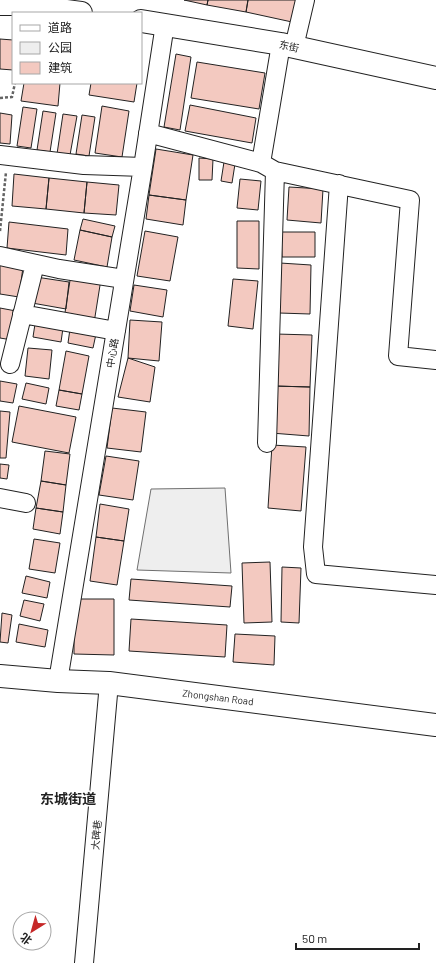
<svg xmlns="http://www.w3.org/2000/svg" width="436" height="963" font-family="Barlow,'Noto Sans SC',sans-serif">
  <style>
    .green { fill: #eee; stroke: #6f6f6f }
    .building { fill: #f3c9c0; stroke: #222 }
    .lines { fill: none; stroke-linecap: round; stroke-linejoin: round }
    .minor-casing { stroke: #222; stroke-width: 20 }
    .major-casing { stroke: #222; stroke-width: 24 }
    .path { stroke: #646464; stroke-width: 2.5; stroke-dasharray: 3 2; stroke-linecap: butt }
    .minor { stroke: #fff; stroke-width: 18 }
    .major { stroke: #fff; stroke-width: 22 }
    .labels { text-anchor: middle; stroke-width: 3; stroke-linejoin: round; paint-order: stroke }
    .street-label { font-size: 10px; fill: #222; stroke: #fff }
    .district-label { font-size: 14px; font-weight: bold; fill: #222; stroke: #fff }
  </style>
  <rect width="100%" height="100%" fill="#fff"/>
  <!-- green -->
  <path class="green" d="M225,488L231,573L137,570L151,489Z"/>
  <!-- building -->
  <path class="building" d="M184,0H208L207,5Z
    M208,0H248L246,12L207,5Z
    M248,0H297L292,22L246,12Z
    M0,39L13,40V70L0,69Z
    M176,54L191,57L180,130L164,127Z
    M197,62L265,73L259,109L191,98Z
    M24,83H60L58,106L21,101Z
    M91,83H137L134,102L89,95Z
    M190,105L256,118L252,143L185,131Z
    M102,106L129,111L122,157L95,153Z
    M23,107L37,109L31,148L17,146Z
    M43,111L56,113L50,152L37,150Z
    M0,113L12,115L10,144L0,143Z
    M63,114L77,116L70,155L57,154Z
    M82,115L95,117L89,156L76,154Z
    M156,149L193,155L186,200L149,195Z
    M199,158L213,159L212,180H199Z
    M224,162L235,164L232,183L221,181Z
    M14,174L49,178L46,209L12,206Z
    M49,178L87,182L84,213L46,209Z
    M240,179L261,181L258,210L237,208Z
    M87,182L119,185L116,215L84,213Z
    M289,187L323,189L321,223L287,220Z
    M149,195L186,200L183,225L146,219Z
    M83,219L115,226L112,237L80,230Z
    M237,221H259V269L237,268Z
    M9,222L68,229L66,255L7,248Z
    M80,230L112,237L107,267L74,260Z
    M145,231L178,237L170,281L137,276Z
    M281,232H315V257H282Z
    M280,263L311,265L310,314L279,313Z
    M0,264L23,267L19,297L0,294Z
    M71,274L101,279L94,323L64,319Z
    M36,277L69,282L66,309L32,303Z
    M233,279L258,281L253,329L228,326Z
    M134,285L167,290L163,317L130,311Z
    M0,308L16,311L12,340L0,338Z
    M130,320L162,322L159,361L128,358Z
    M35,324L63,328L61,342L33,337Z
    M70,329L96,334L93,348L68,343Z
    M276,334L312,335L310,387L274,386Z
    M28,348L52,350L49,379L25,376Z
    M66,351L89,356L82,394L59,390Z
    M128,358L155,367L150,402L118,397Z
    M0,381L17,384L13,403L0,401Z
    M26,383L49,388L46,404L22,399Z
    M274,386L310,387L309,436L271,433Z
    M59,390L82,394L79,410L56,406Z
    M19,406L76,417L69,453L12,442Z
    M112,408L146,412L141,452L107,448Z
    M0,411L10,412L6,458H0Z
    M272,445L306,447L301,511L268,508Z
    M45,451L70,454L66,485L41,481Z
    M106,456L139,461L133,500L99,495Z
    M0,464L9,465L7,479L0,478Z
    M41,481L66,485L63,512L36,508Z
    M100,504L129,509L124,541L96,537Z
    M36,508L63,512L60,534L33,529Z
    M96,537L124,541L117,585L90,581Z
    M34,539L60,543L55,573L29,569Z
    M270,562L272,622L244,623L242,563Z
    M282,567L301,568L299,623L281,622Z
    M26,576L50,582L47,598L22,593Z
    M131,579L232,586L230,607L129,600Z
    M74,599H114V655L74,654Z
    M24,600L44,604L40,621L20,616Z
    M2,613L12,615L8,643L0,642Z
    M131,619L227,625L225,657L129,651Z
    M19,624L48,630L45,647L16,642Z
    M235,634L275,636L274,665L233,662Z"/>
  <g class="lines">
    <defs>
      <path id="minor" d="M294,47L305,0
        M148,133L261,163L275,171L410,200L398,356L436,360
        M0,155L84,165L143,167
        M261,163L281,44
        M339,184L313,547L316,574L436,585
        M0,256L59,269L124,279
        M22,314L116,331
        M10,364L35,264
        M267,443L275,171
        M0,498L26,503
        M58,681L143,167L165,24
        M84,963L109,683"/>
      <path id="major" d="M0,4H16L81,13
        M141,21L281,44L436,78
        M0,676L58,681L109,683L436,725"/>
    </defs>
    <!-- minor casing -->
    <use href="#minor" class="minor-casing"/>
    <!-- major casing -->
    <use href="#major" class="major-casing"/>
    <!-- path -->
    <path class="path" d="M0,98L12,97L15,83
      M0,231L6,172"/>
    <!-- minor -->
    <use href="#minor" class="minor"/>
    <!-- major -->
    <use href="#major" class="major"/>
  </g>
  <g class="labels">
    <!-- street labels -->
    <g class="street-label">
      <text transform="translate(289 46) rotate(12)" y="4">东街</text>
      <text transform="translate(112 353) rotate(-81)" y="4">中心路</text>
      <text transform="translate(218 697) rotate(7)" y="4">Zhongshan Road</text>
      <text transform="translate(96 835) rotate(-85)" y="4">大碑巷</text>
    </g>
    <!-- district labels -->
    <g class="district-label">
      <text x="68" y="804">东城街道</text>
    </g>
  </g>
  <!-- legend -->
  <rect x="12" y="12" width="130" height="72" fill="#ffffff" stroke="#a7a7a7"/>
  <rect x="20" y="25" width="20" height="6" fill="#ffffff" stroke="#a7a7a7"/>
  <text x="48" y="32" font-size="12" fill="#222222">道路</text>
  <rect x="20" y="42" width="20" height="12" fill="#eeeeee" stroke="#a7a7a7"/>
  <text x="48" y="52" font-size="12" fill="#222222">公园</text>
  <rect x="20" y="62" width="20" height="12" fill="#f3c9c0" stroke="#a7a7a7"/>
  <text x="48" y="72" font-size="12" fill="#222222">建筑</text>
  <!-- north arrow -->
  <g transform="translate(32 931) rotate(217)"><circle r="19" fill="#ffffff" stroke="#a7a7a7"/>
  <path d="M0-3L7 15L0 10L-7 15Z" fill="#c62828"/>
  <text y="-6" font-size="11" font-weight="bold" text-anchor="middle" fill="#222222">北</text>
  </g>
  <!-- scale -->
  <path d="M296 943v6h123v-6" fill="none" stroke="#222222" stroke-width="2"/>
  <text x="302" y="943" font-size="12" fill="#222222" stroke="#ffffff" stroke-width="3" paint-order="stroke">50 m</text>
</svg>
